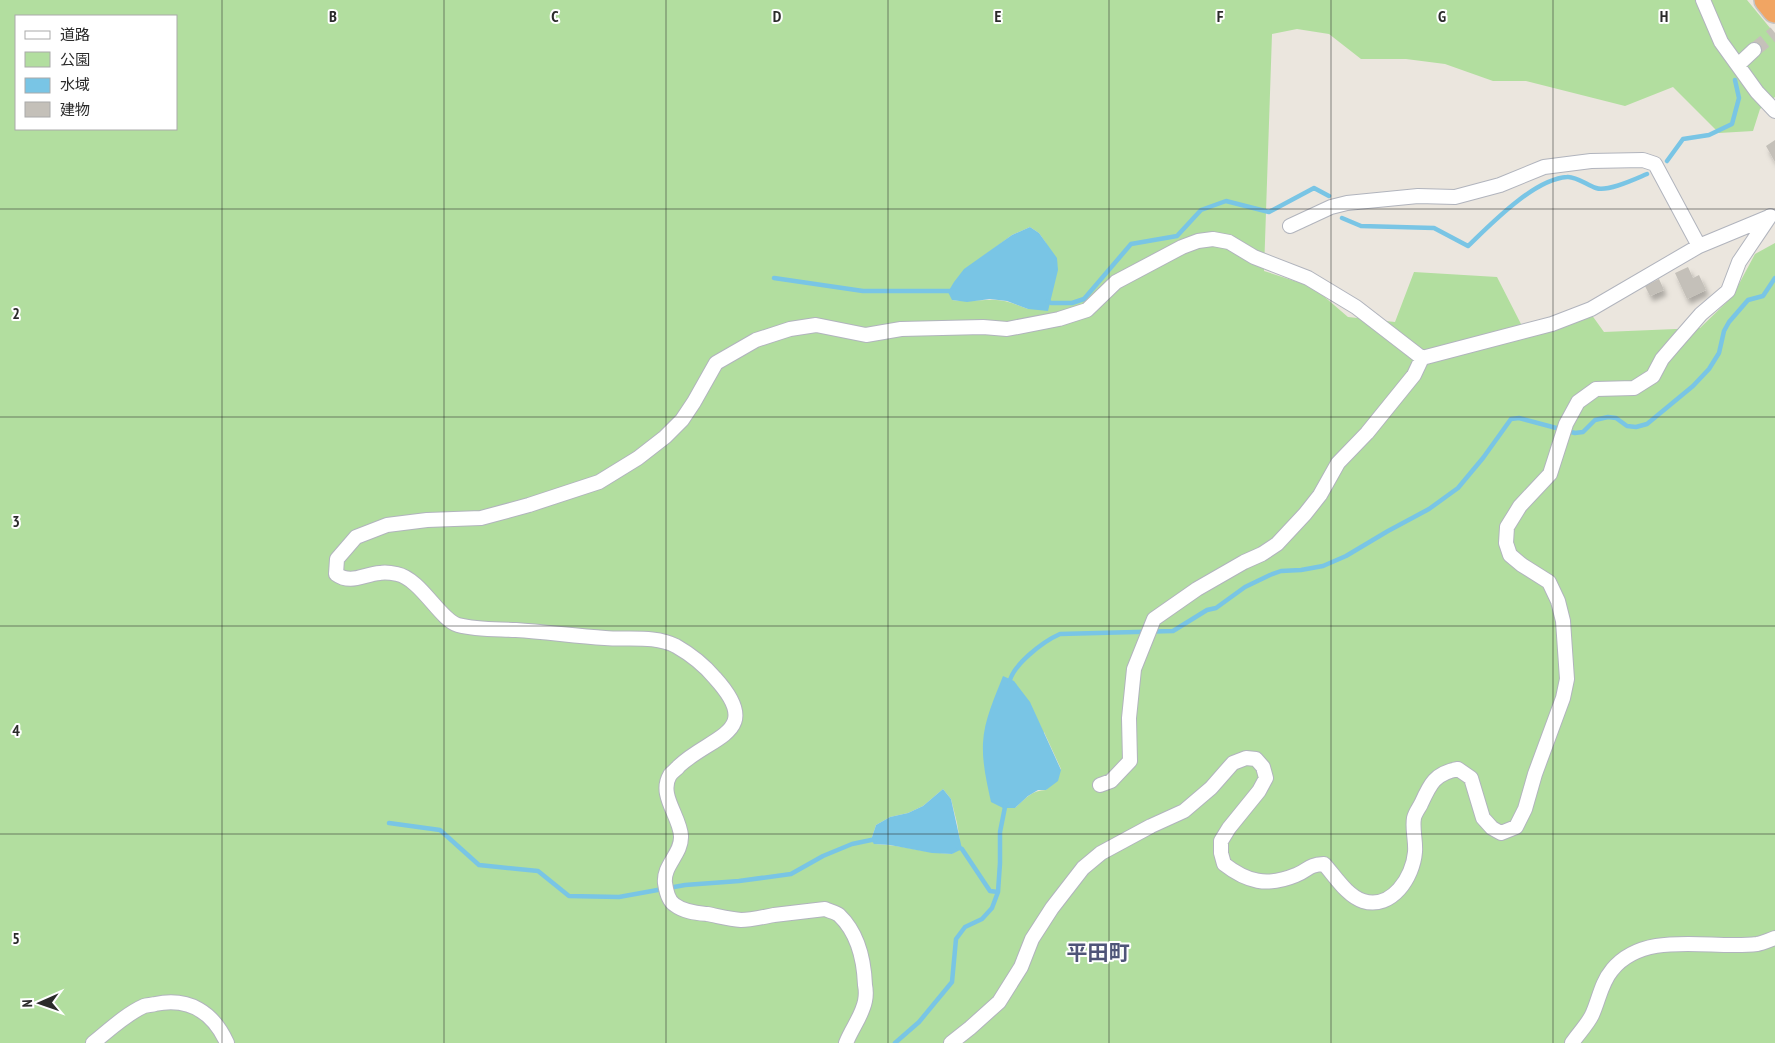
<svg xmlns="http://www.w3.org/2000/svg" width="1775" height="1043" font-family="'PT Sans Narrow','Noto Sans JP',sans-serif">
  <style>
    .green { fill: #b2de9f; fill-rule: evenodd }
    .water { fill: #79c5e5 }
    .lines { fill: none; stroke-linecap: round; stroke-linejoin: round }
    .stream { stroke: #79c5e5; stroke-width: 4.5 }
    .building { fill: #c4c0b9; filter: url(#shadow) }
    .street-tunnel { stroke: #c5c1ba; stroke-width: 14; stroke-dasharray: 14 7; stroke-linecap: butt }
    .street-casing { stroke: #b1b4bd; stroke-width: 16 }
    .highway-casing { stroke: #c4c4c4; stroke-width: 28 }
    .street { stroke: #fff; stroke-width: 14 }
    .highway { stroke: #f1a563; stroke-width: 25 }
    .grid { fill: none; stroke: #2b2b2b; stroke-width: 1; stroke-opacity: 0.55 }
    .labels { text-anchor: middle; stroke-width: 4; stroke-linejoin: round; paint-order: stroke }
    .quarter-label { font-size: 21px; font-weight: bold; fill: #4f5578; stroke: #fff }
    .grid-label { font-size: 16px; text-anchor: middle; font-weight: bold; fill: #2b2b2b; stroke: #fff; stroke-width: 4; stroke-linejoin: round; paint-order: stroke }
  </style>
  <defs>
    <filter id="shadow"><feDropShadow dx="3" dy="5.5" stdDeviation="2.5" flood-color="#0004"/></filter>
  </defs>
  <rect width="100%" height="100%" fill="#ebe6de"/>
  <!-- green -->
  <path class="green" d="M0,0H1747L1775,34V97L1760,109L1753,131L1719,133L1673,87L1625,106L1526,81H1493L1445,64L1406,59H1361L1329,34L1297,29L1272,34L1264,271L1313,287L1348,317L1395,322L1414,272L1497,277L1522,326L1586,307L1604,332L1700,328L1732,297L1755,254L1775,243V1043H0ZM16,16H176V129H16ZM1030,227L1039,233L1046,243L1028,309C1015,304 1003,299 989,300C974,300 967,302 952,300L981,258L1012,235ZM1044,732L1061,769L1046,790C1032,790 1025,799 1015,808ZM943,789L951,799L957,823L960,841L952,854C926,853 901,845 875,844L871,840L876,825L890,817L908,813L923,806Z"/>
  <!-- water -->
  <path class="water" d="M1030,227L1039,233L1057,258L1058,270L1048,311L1028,309L1007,301L990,299L967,302L952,300L948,292L954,282L964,269L1012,235Z
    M1003,676L1014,681L1030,702L1061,770L1058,781L1046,790H1038L1028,796L1015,808H1003L991,802C987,783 982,763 983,743C984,720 995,697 1003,676Z
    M943,789L951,799L962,849L952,854L932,853L890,845L874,844L871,840L876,825L890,817L908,813L923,806Z"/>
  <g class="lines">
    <!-- stream -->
    <path class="stream" d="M1667,161L1683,139L1709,135L1732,124L1739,98L1735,80
      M1342,218L1361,226L1434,228L1468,246C1491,224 1534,179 1567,177C1576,176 1587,185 1596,188C1608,192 1635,179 1647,174
      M774,278L863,291H954
      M1048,301L1051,303H1072L1084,299L1131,244L1177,236L1201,210L1226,201L1269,212L1314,188L1329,196
      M1009,685C1010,666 1044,641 1060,634L1173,631L1207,610L1216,608L1245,587L1270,575L1281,571L1301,570L1323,566L1346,556L1388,531L1429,509L1458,488L1483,458L1511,419L1519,418L1575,433L1583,432L1595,420L1608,417L1616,418L1627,426L1636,427L1647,424L1693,386L1709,369L1719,353L1724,331L1729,322L1748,300L1763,296L1775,278
      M389,823L440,830L479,865L538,871L569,896L619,897L685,885L739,881L791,874L823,856L852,844L876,839
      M958,847L962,849L990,891L998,892
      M895,1043L919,1022L952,982L956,939L965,927L982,919L992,908L998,892L1000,863V832L1006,802"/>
  </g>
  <!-- building -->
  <path class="building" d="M1775,140V162L1766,146Z
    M1688,267L1693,278L1699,275L1706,290L1687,299L1675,273Z
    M1659,279L1664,290L1650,296L1645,286Z"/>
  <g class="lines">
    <!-- street-tunnel -->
    <path class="street-tunnel" d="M1754,50L1775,33"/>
    <defs>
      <path id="street" d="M1703,0L1721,42L1757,92L1775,111
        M1738,65L1754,50
        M1290,226L1331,207L1347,203L1418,196L1455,197L1500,185L1544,167L1591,161L1643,160L1655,164L1699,246
        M1422,358L1552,324L1591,309L1699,246L1769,217
        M1100,785L1111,781L1130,761L1129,718L1134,669L1154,619L1197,589L1244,562L1262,554L1277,544L1305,514L1320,495L1338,463L1367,433L1414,375L1422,358
        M93,1043C108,1031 126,1014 144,1006C147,1005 152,1005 155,1004C189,997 213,1012 227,1043
        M846,1043C852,1028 862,1016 865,1001C866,996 866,990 865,985C864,960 858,933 839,915C835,912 829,911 825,909C808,911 791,913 774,915C763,917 751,920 741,920C730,919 718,916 707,914C697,913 684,912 675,905C668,901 666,890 665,883C663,865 682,854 681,836C680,816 658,795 670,775C672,772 677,769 679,766C712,735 765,733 715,678C705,666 690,654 676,646C655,635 628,640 605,638C575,636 546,632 516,630C497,629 477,630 458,625C440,620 421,579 397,574C392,573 385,572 380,573C364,574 351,585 336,574L337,559L356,537L387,525L427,520L481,518L529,505L599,482L638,458L665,437L682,420L694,402L716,363L756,340L790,329L816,325L866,335L901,329L983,327L1007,329L1059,319L1087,310L1116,282L1182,247L1198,241L1213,239L1229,242L1254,257L1308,278L1356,307L1422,358
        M951,1043L970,1028L999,1002L1021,967L1032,939L1052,908L1083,868L1101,853L1151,826L1184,811L1211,788L1233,763L1246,758L1256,759L1263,767L1266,778L1259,791L1229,828L1221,841V853L1224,864C1247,882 1267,887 1296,875C1309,870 1307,865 1324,864C1335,876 1347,896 1363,901C1392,910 1413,877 1415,852C1416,841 1412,829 1414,818C1415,813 1419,808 1421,804C1430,784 1435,773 1458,769L1471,778L1483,818L1492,828L1501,833L1516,827L1525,809L1535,774L1563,698L1567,679L1563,621L1558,601L1549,582L1522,565L1510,555L1506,543L1507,527L1520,506L1550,474L1566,424L1578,402L1596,389L1634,388L1653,376L1662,359L1674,345L1701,314L1728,291L1739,262L1770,216
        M1572,1043C1578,1034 1587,1025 1592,1015C1599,1000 1601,983 1612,970C1645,929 1711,950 1757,944C1763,943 1769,940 1775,938"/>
      <path id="highway" d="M1767,0L1775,10"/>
    </defs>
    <!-- street casing -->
    <use href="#street" class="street-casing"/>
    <!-- highway casing -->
    <use href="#highway" class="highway-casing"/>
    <!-- street -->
    <use href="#street" class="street"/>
    <!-- highway -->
    <use href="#highway" class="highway"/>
  </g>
  <!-- grid -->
  <path class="grid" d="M222,0V1043M444,0V1043M666,0V1043M888,0V1043M1109,0V1043M1331,0V1043M1553,0V1043M0,209H1775M0,417H1775M0,626H1775M0,834H1775"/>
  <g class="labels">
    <!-- quarter labels -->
    <g class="quarter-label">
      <text x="1098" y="960">平田町</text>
    </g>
  </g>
  <g class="grid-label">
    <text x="333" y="22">B</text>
    <text x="555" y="22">C</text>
    <text x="777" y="22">D</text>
    <text x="998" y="22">E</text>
    <text x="1220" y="22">F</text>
    <text x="1442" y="22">G</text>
    <text x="1664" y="22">H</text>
    <text x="16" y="319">2</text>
    <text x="16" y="527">3</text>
    <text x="16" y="736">4</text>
    <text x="16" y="944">5</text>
  </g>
  <!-- legend -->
  <rect x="15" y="15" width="162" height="115" fill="#ffffff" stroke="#aaaaaa"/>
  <rect x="25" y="31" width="25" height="8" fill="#ffffff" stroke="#aaaaaa"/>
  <text x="60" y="40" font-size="15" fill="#2b2b2b">道路</text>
  <rect x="25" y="52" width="25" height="15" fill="#b2de9f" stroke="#aaaaaa"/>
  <text x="60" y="65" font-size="15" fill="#2b2b2b">公園</text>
  <rect x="25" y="78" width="25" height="15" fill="#79c5e5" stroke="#aaaaaa"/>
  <text x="60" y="90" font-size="15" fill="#2b2b2b">水域</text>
  <rect x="25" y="102" width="25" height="15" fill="#c4c0b9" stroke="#aaaaaa"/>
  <text x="60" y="115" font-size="15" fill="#2b2b2b">建物</text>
  <!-- north arrow -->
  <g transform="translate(40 1003) rotate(268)" stroke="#ffffff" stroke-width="4" paint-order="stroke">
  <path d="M0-4L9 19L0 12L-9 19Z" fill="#2b2b2b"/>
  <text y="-8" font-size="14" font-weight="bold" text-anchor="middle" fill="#2b2b2b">N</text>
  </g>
</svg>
